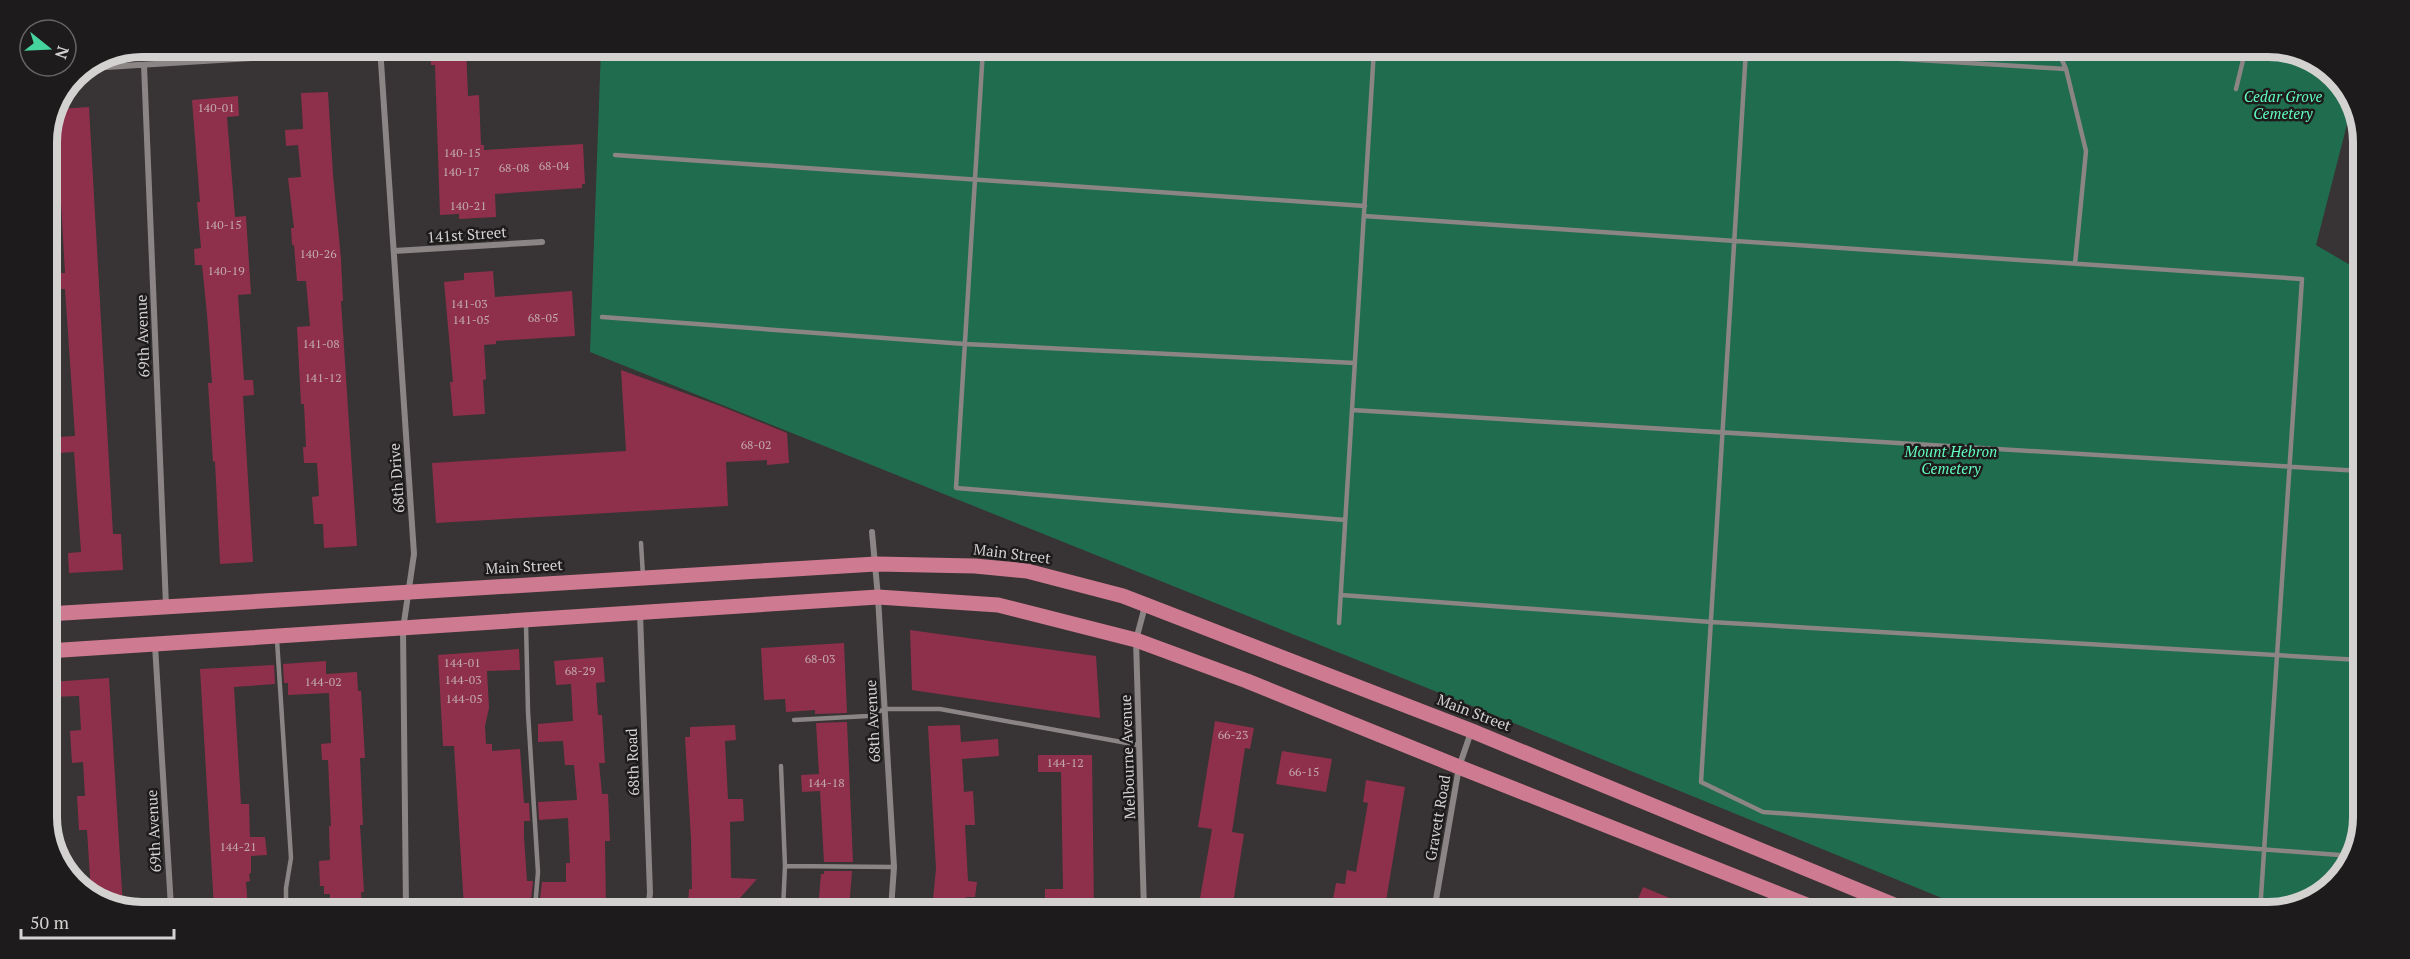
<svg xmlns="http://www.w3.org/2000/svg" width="2410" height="959" font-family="'PT Serif',serif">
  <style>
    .green { fill: #206c4f }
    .building { fill: #8e304c }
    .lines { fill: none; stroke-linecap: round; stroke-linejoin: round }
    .service { stroke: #8b8586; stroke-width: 4.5 }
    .minor { stroke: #8b8586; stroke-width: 6 }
    .primary { stroke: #ce7a91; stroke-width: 15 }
    .labels { text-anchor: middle; stroke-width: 5; stroke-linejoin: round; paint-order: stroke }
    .number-label { font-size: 12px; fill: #c2a9b0 }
    .park-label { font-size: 15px; font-style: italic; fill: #60fdbf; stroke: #1e1b1c }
    .street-label { font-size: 15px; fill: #d4d1d1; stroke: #1e1b1c }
    .rim { fill: none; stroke: #d4d1d1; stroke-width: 8 }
  </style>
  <rect width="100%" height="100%" fill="#383334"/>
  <!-- green -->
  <path class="green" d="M601,48L2299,52L2344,84L2352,105L2316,245L2362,272L2358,848L2326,893L2269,912H1976L1467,704L590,352Z"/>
  <!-- building -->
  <path class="building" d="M430,47H466L468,96L479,95L481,145H484V150L583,144L585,184H582V188L495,194L496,217L459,219V214L440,215L435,65H431Z
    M328,92L333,175L341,259L343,301H341L357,546L324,548L323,524H314L312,497L319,496L317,463H304L303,447H306L304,404H301L297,327L310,326L306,281H297L294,245H292L291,228H294L288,178L301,177L298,145L286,146L285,130L303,129L301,93Z
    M238,96L239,116L227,117L235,217L246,216L247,232L251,294L238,295L244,380H253L254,395L243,396L253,562L220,564L215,461L213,462L208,383H212L207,314L202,265H195L194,249L201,248L197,202H200L192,100Z
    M89,107L113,534H121L123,570L69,573L68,553L81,552L74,452L59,453L58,437L75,436L65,289H58L57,273H65L56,114L59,109Z
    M493,271L495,297L572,291L575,336L496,341V344L484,345L486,379L483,380L485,414L453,416L450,382H453L444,282L464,280V273Z
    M621,370L723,407L787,433L789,463L767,465V460L726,462L728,506L436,523L432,463L626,451Z
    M910,630L1096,656L1100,718L912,690Z
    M844,643L847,713L815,714V710L786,712L785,699L764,700L761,648Z
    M519,649L520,670L487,671L489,708L485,726L486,744H492V751L520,749L524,803H529L530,821H524V837L527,881H533L531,899H524V902L497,905V908H464L454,746H443L438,655Z
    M603,657L605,682L596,683L598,715H602L605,763H599L602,794H608L610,841H605L606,909L567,908V900L540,899L542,882H566V863H570L568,818L539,820L538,802L577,800L574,765H565L563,741L538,742V724L573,721L571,684L556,685L554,661Z
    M326,661V674L357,672L358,691H361L365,758H360L363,825H360L364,892H361L362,908H330V894H324V886H320L319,861L330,860L329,826H331L328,760H322L321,744L331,743L329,693L288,695V683H284L283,664Z
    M274,665L275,684L234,687L241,804H249L250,837H265L267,855L251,856V873L249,874L250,881L246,882L248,908H214L200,669Z
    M109,678L112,728L123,907H111L91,893L87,830H79L77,796H85L83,762L72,763L70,731L81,730L79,696L51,697L50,682Z
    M1215,721L1254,728L1250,749L1245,748L1232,832L1244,834L1232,910H1198L1212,829L1198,827Z
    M847,722L853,862H824L820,791L802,792L801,775L819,774L816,723Z
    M735,725L736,740L725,741L728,799H743L744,821L730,822L731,878L757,879L731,908L688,906L689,889H692L691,839L685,737H690V727Z
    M960,725L961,742L998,739L999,756L962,759L964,792L973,791L975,825H965L968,881L977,882L975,897H966L965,909H932L936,869L928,726Z
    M1282,751L1332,759L1326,792L1276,784Z
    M1038,755H1092L1094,910H1064V905L1045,906V889H1063L1061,772H1038Z
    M1366,780L1405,787L1385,907H1381V910H1345L1347,901L1333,899L1336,883L1345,884L1347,870L1356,872L1368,803L1363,802Z
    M824,871H852L849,909H818L821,874H824Z
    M1643,887L1701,911H1633Z"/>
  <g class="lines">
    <!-- service -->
    <path class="service" d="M983,49L956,488L1345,520
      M1746,50L1701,782L1763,812L2353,856
      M1752,50L2066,69
      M2058,51L2066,69L2086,151L2075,264
      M2236,89L2245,52
      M615,155L1365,206
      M1364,216L2302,279L2260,912
      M602,317L965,344L1355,363
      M1352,410L2361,471
      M641,543L643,576
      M1341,595L1711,622L2360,660
      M1339,623L1374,49
      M526,624L528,712L538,872L535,908
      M277,640L291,858L286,888V908
      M794,720L868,716L885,709H940L1138,745
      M47,752L51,835
      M781,766L785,866
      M783,909L785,866L894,867"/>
    <!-- minor -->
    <path class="minor" d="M380,47L414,554L403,629L406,908
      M144,65L166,606
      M90,68L380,50
      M394,251L542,242
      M872,532L878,597L894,867L891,909
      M640,613L650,893L648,909
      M155,645L171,907
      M1144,910L1136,640L1145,606
      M1434,911L1459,767L1471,732"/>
    <!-- primary -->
    <path class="primary" d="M47,614L876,564L975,566L1027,571L1123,596L1472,731L1911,912
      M47,651L878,597L998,605L1136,640L1247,681L1459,767L1822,911"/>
  </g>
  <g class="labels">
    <!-- number labels -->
    <g class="number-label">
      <text x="216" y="112">140-01</text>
      <text x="462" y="157">140-15</text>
      <text x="554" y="170">68-04</text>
      <text x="514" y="172">68-08</text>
      <text x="461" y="176">140-17</text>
      <text x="468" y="210">140-21</text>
      <text x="223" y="229">140-15</text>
      <text x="318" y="258">140-26</text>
      <text x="226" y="275">140-19</text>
      <text x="469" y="308">141-03</text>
      <text x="543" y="322">68-05</text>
      <text x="471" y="324">141-05</text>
      <text x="321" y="348">141-08</text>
      <text x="323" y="382">141-12</text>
      <text x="756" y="449">68-02</text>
      <text x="820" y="663">68-03</text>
      <text x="462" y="667">144-01</text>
      <text x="580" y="675">68-29</text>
      <text x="463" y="684">144-03</text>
      <text x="323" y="686">144-02</text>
      <text x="464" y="703">144-05</text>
      <text x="1233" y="739">66-23</text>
      <text x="1065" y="767">144-12</text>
      <text x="1304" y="776">66-15</text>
      <text x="826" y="787">144-18</text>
      <text x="238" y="851">144-21</text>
    </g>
    <!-- park labels -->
    <g class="park-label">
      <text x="2283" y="102">Cedar Grove<tspan x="2283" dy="17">Cemetery</tspan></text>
      <text x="1951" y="457">Mount Hebron<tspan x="1951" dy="17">Cemetery</tspan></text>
    </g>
    <!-- street labels -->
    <g class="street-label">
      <text transform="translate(467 235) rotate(-4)" y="5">141st Street</text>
      <text transform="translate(143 336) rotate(-92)" y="5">69th Avenue</text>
      <text transform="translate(397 478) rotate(-94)" y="5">68th Drive</text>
      <text transform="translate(1012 554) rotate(7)" y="5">Main Street</text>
      <text transform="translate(524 567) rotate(-3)" y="5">Main Street</text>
      <text transform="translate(1474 713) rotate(21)" y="5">Main Street</text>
      <text transform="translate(873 721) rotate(-93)" y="5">68th Avenue</text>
      <text transform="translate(1128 757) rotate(-92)" y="5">Melbourne Avenue</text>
      <text transform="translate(633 762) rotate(-92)" y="5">68th Road</text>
      <text transform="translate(1438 818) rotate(-80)" y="5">Gravett Road</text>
      <text transform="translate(154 831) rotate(-93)" y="5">69th Avenue</text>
    </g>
  </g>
  <!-- crop -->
  <path d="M0 0H2410V959H0ZM142 57H2268A85 85 0 0 1 2353 142V817A85 85 0 0 1 2268 902H142A85 85 0 0 1 57 817V142A85 85 0 0 1 142 57Z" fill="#1e1b1c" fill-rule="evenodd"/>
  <path class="rim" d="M142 57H2268A85 85 0 0 1 2353 142V817A85 85 0 0 1 2268 902H142A85 85 0 0 1 57 817V142A85 85 0 0 1 142 57Z"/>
  <!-- north arrow -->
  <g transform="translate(48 48) rotate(108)"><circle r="28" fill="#1e1b1c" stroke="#676464" stroke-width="1.5"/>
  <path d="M0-4.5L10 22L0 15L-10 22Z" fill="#46d49e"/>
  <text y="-9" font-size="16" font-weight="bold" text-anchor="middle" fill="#d4d1d1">N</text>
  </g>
  <!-- scale -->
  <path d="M21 929v9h153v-9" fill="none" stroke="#d4d1d1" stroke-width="3"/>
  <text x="30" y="929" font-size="18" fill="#d4d1d1" stroke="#1e1b1c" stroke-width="4.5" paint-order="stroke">50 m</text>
</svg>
